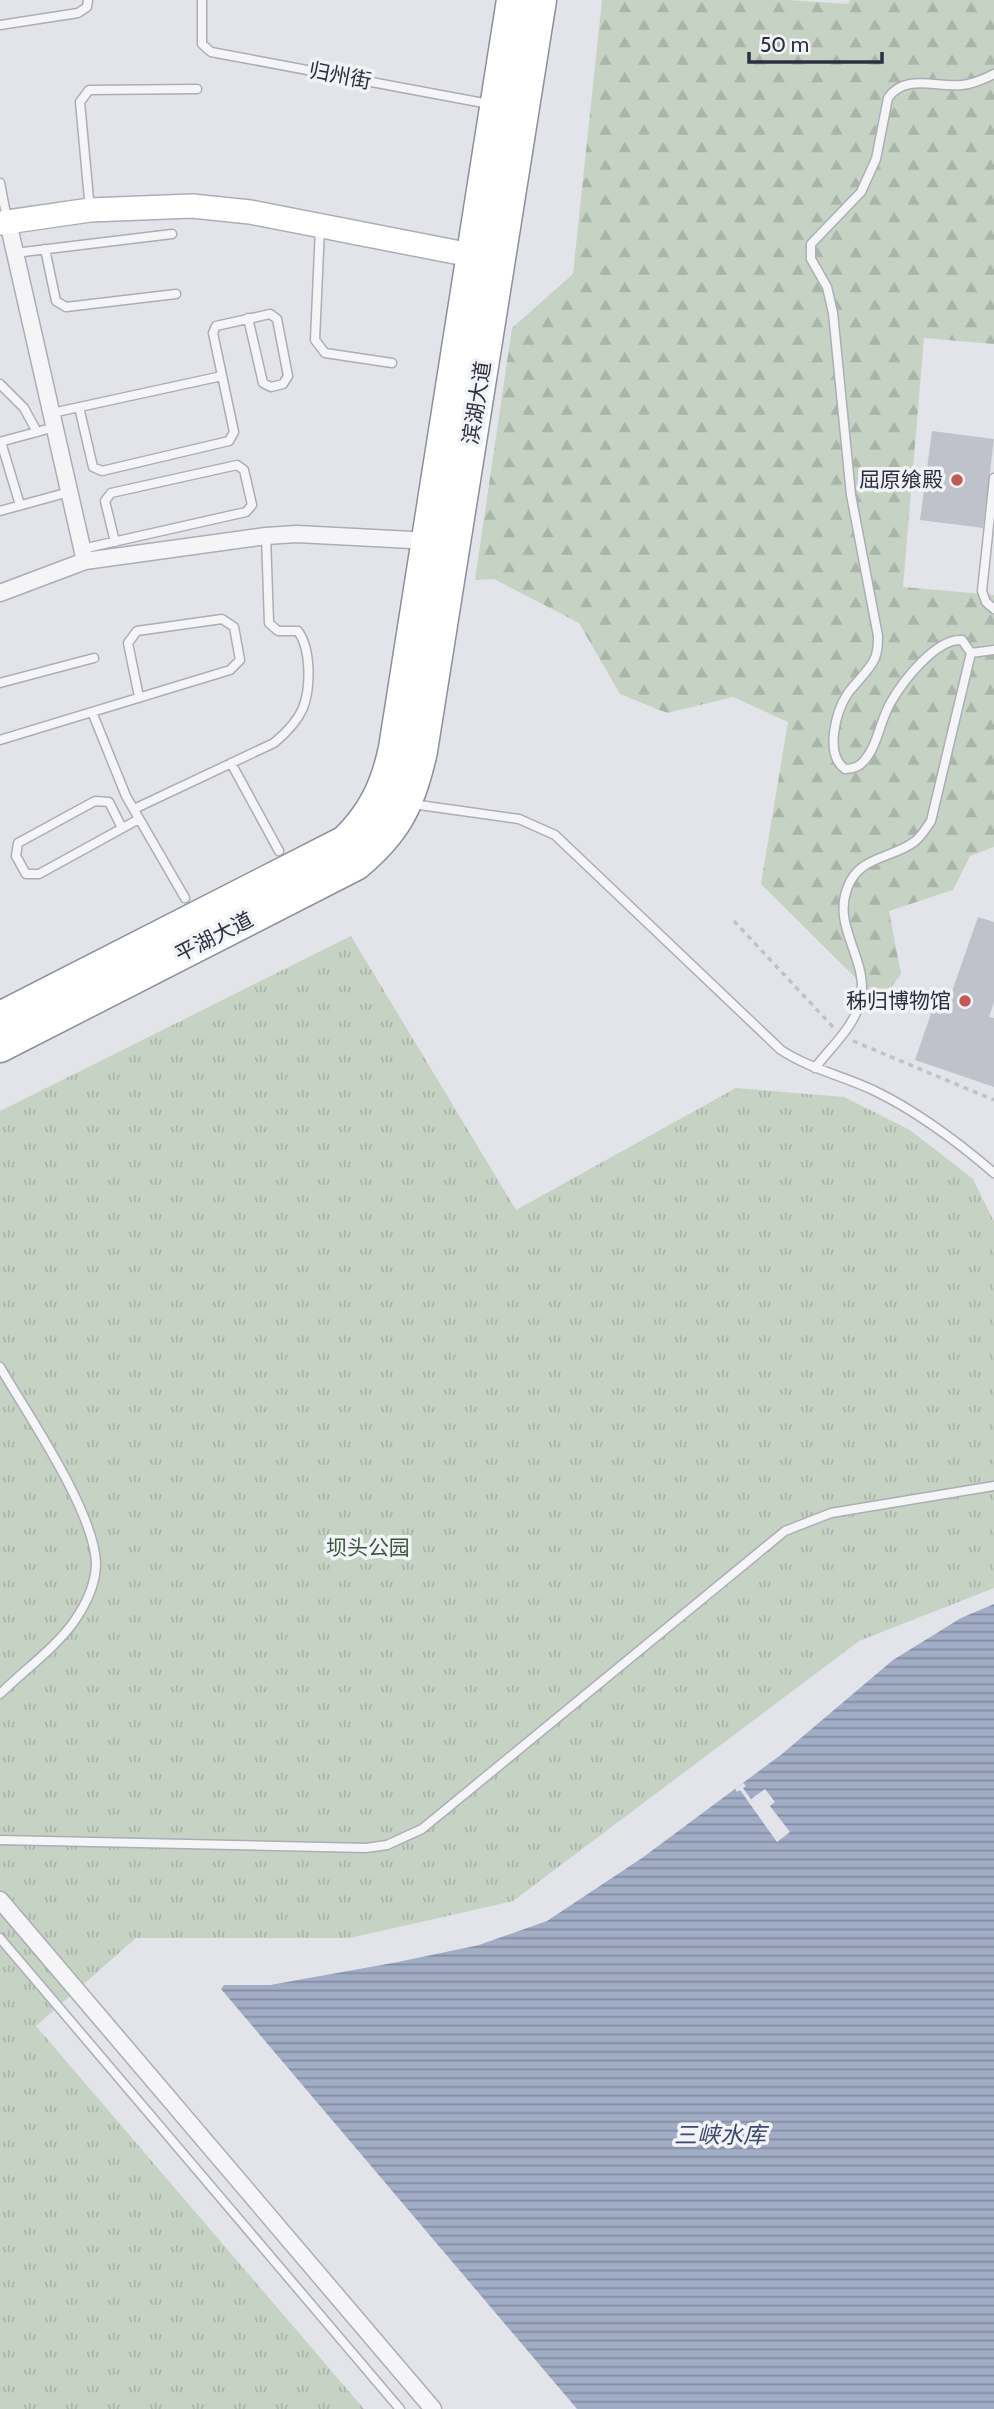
<svg xmlns="http://www.w3.org/2000/svg" width="994" height="2409" font-family="Cabin,'Noto Sans SC',sans-serif">
  <style>
    .grass { fill: url(#grass-tufts) }
    .forest { fill: url(#forest-firs) }
    .water { fill: url(#water-rules) }
    .pier { fill: #e2e4e9 }
    .building { fill: #c0c2cb }
    .lines { fill: none; stroke-linecap: round; stroke-linejoin: round }
    .lane-casing { stroke: #abaeb6; stroke-width: 11 }
    .street-casing { stroke: #abaeb6; stroke-width: 19 }
    .secondary-casing { stroke: #abaeb6; stroke-width: 26 }
    .highway-casing { stroke: #8b8f9e; stroke-width: 33 }
    .path { stroke: #c1c2c8; stroke-width: 3.5; stroke-dasharray: 5 5; stroke-linecap: butt }
    .lane { stroke: #f5f5f8; stroke-width: 8 }
    .street { stroke: #f5f5f8; stroke-width: 16 }
    .secondary { stroke: #fff; stroke-width: 23 }
    .highway { stroke: #fff; stroke-width: 30 }
    .poi-dot { fill: #c05a55; stroke: #f2f3f7; stroke-width: 2.5 }
    .labels { text-anchor: middle; stroke-width: 7; stroke-linejoin: round; paint-order: stroke }
    .street-label { font-size: 21px; fill: #2c2f3f; stroke: #f2f3f7 }
    .poi-label { font-size: 21px; fill: #2c2f3f; stroke: #f2f3f7; text-anchor: end }
    .park-label { font-size: 21px; fill: #3b5a3b; stroke: #f2f3f7 }
    .water-label { font-size: 23px; font-style: italic; fill: #3b486f; stroke: #f2f3f7 }
  </style>
  <defs>
    <pattern id="grass-tufts" width="24" height="20" patternUnits="userSpaceOnUse" patternTransform="scale(1.75)"><rect width="24" height="20" fill="#c5d2c4"/><path d="M3 7l-1-3M5 7V3M7 7l1-3M15 17l-1-3M17 17v-4M19 17l1-3" fill="none" stroke="#a9b5a9"/></pattern>
    <pattern id="forest-firs" width="22" height="20" patternUnits="userSpaceOnUse" patternTransform="scale(1.75)"><rect width="22" height="20" fill="#c5d2c4"/><path d="M5 1l3.5 6h-7zM16 11l3.5 6h-7z" fill="#a9b5a9"/></pattern>
    <pattern id="water-rules" width="6" height="5" patternUnits="userSpaceOnUse" patternTransform="scale(1.75)"><rect width="6" height="5" fill="#a1acc5"/><path d="M0 2.5h6" fill="none" stroke="#838ca1"/></pattern>
  </defs>
  <rect width="100%" height="100%" fill="#e2e4e9"/>
  <!-- grass -->
  <path class="grass" d="M351,936L516,1210L736,1088L844,1097L910,1130L973,1179L994,1222V1588L859,1641L513,1901L350,1938H136L36,2026L364,2409H0V1111Z"/>
  <!-- forest -->
  <path class="forest" d="M602,0H788L848,4L850,0H994V344L924,338L903,587L994,595V847L970,856L953,890L889,911L901,974L880,1002L761,884L788,722L733,697L667,713L620,694L579,623L494,579L475,580L512,328L573,274Z"/>
  <!-- water -->
  <path class="water" d="M994,1604V2409H577L221,1989L224,1985H270L398,1962L479,1945L547,1921L642,1858L782,1754L893,1660L961,1618Z"/>
  <!-- pier -->
  <path class="pier" d="M743,1783L746,1786L743,1788L751,1799L765,1789L775,1802L770,1806L790,1832L777,1842L740,1790L737,1792L735,1789Z"/>
  <!-- building -->
  <path class="building" d="M932,431L994,439L983,528L920,520Z
    M978,917L994,922V1002L989,1017L994,1018V1087L915,1060L937,996L949,1000Z"/>
  <g class="lines">
    <defs>
      <path id="lane" d="M202,0V44L211,52L489,104
        M0,25L78,13L87,7L88,0
        M0,183L7,219
        M90,210L80,102L89,90L197,89
        M320,228L315,340L325,353L392,363
        M45,249L56,301L66,307L176,294
        M15,253L172,234
        M0,384L24,408L37,432
        M79,407L93,467L102,471L229,441L234,432L213,333L216,326L270,314L277,319L288,376L283,384L271,387L263,383L248,318
        M52,413L222,376
        M0,442L55,427
        M1,442L20,505
        M994,478L982,591L986,602L994,609
        M0,511L69,492
        M82,549L246,512L252,505L244,470L237,465L111,493L105,501L115,542
        M971,653L994,650
        M0,683L94,658
        M92,712L126,796L185,898
        M0,740L230,670L240,660L234,627L222,619L137,631L128,643L139,697
        M231,763L279,851
        M412,804L519,819L555,835L781,1050C810,1069 844,1076 875,1091C918,1112 958,1142 994,1173
        M134,809L274,743C286,733 297,722 303,708C311,687 311,649 298,631H278L269,623L266,536
        M122,828L109,802L95,801L18,843L16,856L26,874H39L139,819
        M815,1068C830,1048 854,1027 860,1002C871,962 832,929 847,889C858,856 891,859 914,842C922,836 926,828 931,821L971,653L962,640C936,638 903,681 891,702C880,720 878,745 864,761C859,767 853,769 845,769C824,754 836,711 848,693C857,681 869,671 875,658C878,651 878,643 878,636L851,495L833,313L827,287L811,259V244L861,192L876,159L888,98C905,73 937,88 962,85C973,84 984,79 994,74
        M0,1367C28,1415 94,1511 96,1563C96,1584 85,1606 73,1623C54,1649 23,1671 0,1694
        M0,1840L366,1848L387,1845L422,1829L785,1531L831,1513L994,1486
        M0,1938L400,2409"/>
      <path id="street" d="M8,222L85,561
        M0,593L85,561L266,536L297,534L431,541
        M0,1900L433,2409"/>
      <path id="secondary" d="M0,223L90,210L192,206L250,212L486,258"/>
      <path id="highway" d="M0,1017L345,841C373,814 386,786 394,748L512,0
        M0,1047L356,865C397,831 411,802 422,751L541,0"/>
    </defs>
    <!-- lane casing -->
    <use href="#lane" class="lane-casing"/>
    <!-- street casing -->
    <use href="#street" class="street-casing"/>
    <!-- secondary casing -->
    <use href="#secondary" class="secondary-casing"/>
    <!-- highway casing -->
    <use href="#highway" class="highway-casing"/>
    <!-- path -->
    <path class="path" d="M734,921L833,1027
      M853,1041L994,1100"/>
    <!-- lane -->
    <use href="#lane" class="lane"/>
    <!-- street -->
    <use href="#street" class="street"/>
    <!-- secondary -->
    <use href="#secondary" class="secondary"/>
    <!-- highway -->
    <use href="#highway" class="highway"/>
  </g>
  <!-- markers -->
  <g class="poi-dot">
    <circle cx="957" cy="480" r="7"/>
    <circle cx="965" cy="1001" r="7"/>
  </g>
  <g class="labels">
    <!-- street labels -->
    <g class="street-label">
      <text transform="translate(340 76) rotate(11)" y="7">归州街</text>
      <text transform="translate(477 403) rotate(-81)" y="7">滨湖大道</text>
      <text transform="translate(214 937) rotate(-27)" y="7">平湖大道</text>
    </g>
    <!-- poi labels -->
    <g class="poi-label">
      <text x="943" y="487">屈原飨殿</text>
      <text x="951" y="1008">秭归博物馆</text>
    </g>
    <!-- park labels -->
    <g class="park-label">
      <text x="368" y="1555">坝头公园</text>
    </g>
    <!-- water labels -->
    <g class="water-label">
      <text x="720" y="2143">三峡水库</text>
    </g>
  </g>
  <!-- scale -->
  <path d="M749 52v10h133v-10" fill="none" stroke="#2c2f3f" stroke-width="3.5"/>
  <text x="760" y="52" font-size="21" fill="#2c2f3f" stroke="#f2f3f7" stroke-width="5" paint-order="stroke">50 m</text>
</svg>
